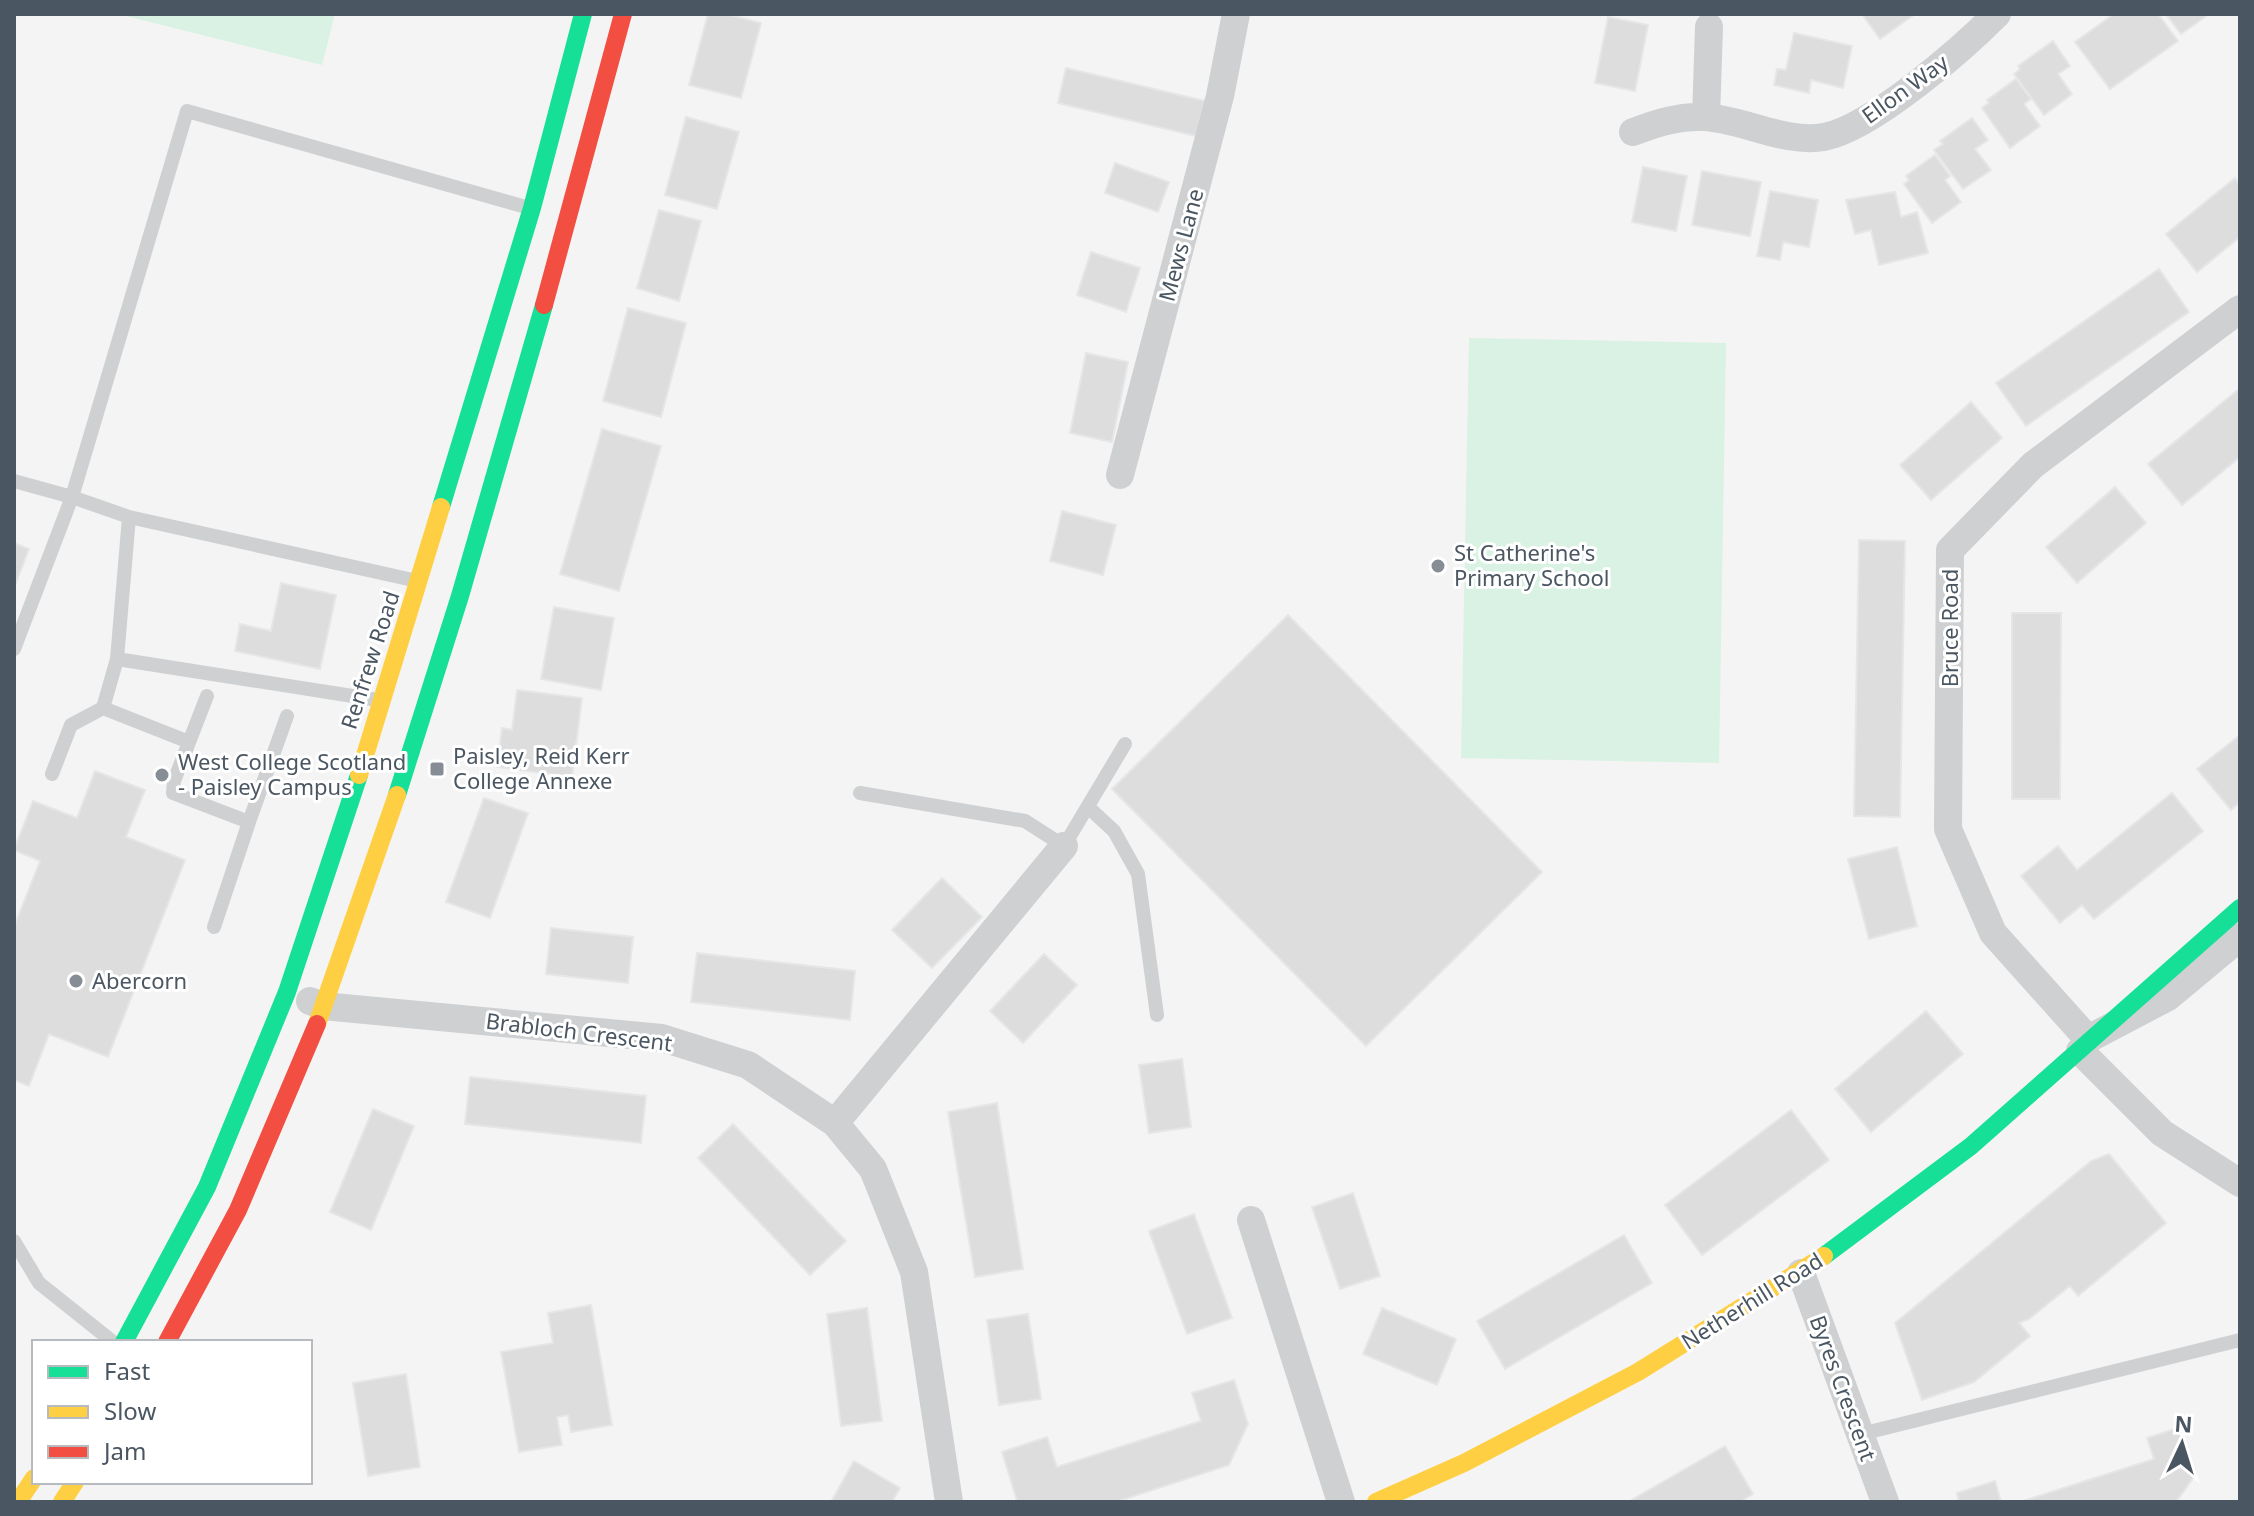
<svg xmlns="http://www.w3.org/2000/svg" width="2254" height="1516" font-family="'Noto Sans',sans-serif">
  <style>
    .green { fill: #d9f2e3 }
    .building { fill: #ddddde; stroke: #e5e6e7; stroke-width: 2 }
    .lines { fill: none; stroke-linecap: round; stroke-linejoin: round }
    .lane { stroke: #ced0d2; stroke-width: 14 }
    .street { stroke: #ced0d2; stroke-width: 28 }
    .fast { stroke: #16e098; stroke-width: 18 }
    .slow { stroke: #ffcf43; stroke-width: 18 }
    .jam { stroke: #f24e42; stroke-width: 18 }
    .poi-dot { fill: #868d94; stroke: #fff; stroke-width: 3 }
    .labels { text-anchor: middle; stroke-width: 6; stroke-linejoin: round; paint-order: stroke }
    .street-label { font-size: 22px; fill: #4a5661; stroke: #fff }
    .poi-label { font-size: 22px; fill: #4a5661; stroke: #fff; text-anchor: start }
  </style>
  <rect width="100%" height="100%" fill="#f4f4f4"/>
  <!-- green -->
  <path class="green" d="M118,14H335L322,65Z
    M1469,338L1726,343L1719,763L1461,758Z"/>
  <!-- building -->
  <path class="building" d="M708,14H726L761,23L741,98L689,85Z
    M1862,14H1915L1880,39Z
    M2114,14H2158L2178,41L2110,89L2075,42Z
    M2166,14H2209L2181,34Z
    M1608,17L1648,25L1635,91L1595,83Z
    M1794,33L1852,46L1843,88L1811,80L1809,93L1774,85L1777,69L1786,70Z
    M2053,41L2070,66L2058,74L2072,94L2044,115L2014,74L2020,69L2018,66Z
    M1066,68L1205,101L1196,136L1058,103Z
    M2016,79L2031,99L2024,104L2040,126L2010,148L1982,108L1989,103L1987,100Z
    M686,117L739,132L717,209L665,195Z
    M1972,118L1988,140L1975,149L1991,170L1963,189L1934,150L1943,144L1940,141Z
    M1935,155L1950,176L1945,180L1961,202L1932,223L1904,184L1909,180L1906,176Z
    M1115,163L1169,182L1158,212L1105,193Z
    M1643,167L1687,176L1676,231L1632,222Z
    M1702,171L1761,182L1750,236L1692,225Z
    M2235,178L2240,185V237L2197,272L2166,234Z
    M1770,191L1818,200L1809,247L1783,242L1780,260L1757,256Z
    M1895,192L1901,217L1917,212L1928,253L1879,265L1871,230L1855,234L1846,200Z
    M659,210L701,221L679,301L637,288Z
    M1091,252L1140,268L1126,312L1077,295Z
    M2159,269L2189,312L2026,426L1996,383Z
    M628,308L686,323L661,417L603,401Z
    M1086,353L1128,362L1112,442L1070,433Z
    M2240,388V457L2182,505L2148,464Z
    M1971,402L2002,438L1931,500L1900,465Z
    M602,429L661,446L619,591L560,574Z
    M2115,487L2146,523L2077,583L2046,547Z
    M1062,511L1116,525L1103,575L1050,561Z
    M1859,540L1905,541L1900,817L1854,816Z
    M14,543L29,549L14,588Z
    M281,583L336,595L320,669L235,651L240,624L271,631Z
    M554,607L614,618L601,690L541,679Z
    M2012,613H2061L2060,799H2012Z
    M1288,615L1542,872L1366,1046L1112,789Z
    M517,690L582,698L572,777L497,767L502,728L512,730Z
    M2240,735V802L2231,810L2197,769Z
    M95,771L145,790L126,837L185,860L108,1057L49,1034L29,1086L14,1080V927L40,861L14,850L33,801L77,818Z
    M2172,793L2203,831L2094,919L2082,905L2060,923L2021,876L2058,846L2077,870Z
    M484,798L528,813L490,918L446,902Z
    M1897,847L1917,926L1869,939L1848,859Z
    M942,878L982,917L932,968L892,930Z
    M551,928L633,937L628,983L546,974Z
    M697,953L855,971L850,1020L691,1002Z
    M1044,954L1077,985L1023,1043L990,1011Z
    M1926,1011L1963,1054L1871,1132L1835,1089Z
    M1182,1059L1191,1127L1149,1133L1139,1065Z
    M470,1077L646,1096L641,1143L465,1124Z
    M997,1103L1023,1269L975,1277L948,1112Z
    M373,1109L414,1126L371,1230L330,1212Z
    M1791,1110L1829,1160L1702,1255L1665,1205Z
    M733,1124L846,1241L810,1275L698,1158Z
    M2109,1154L2166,1223L2078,1296L2070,1286L2029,1319L2019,1323L2030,1336L1974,1382L1922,1400L1895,1323L2091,1161Z
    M1353,1193L1380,1276L1340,1289L1312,1207Z
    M1194,1214L1232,1318L1187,1334L1149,1231Z
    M1624,1235L1652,1283L1505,1369L1477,1321Z
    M591,1305L612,1425L571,1432L568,1415L557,1417L562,1445L519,1452L501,1352L553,1343L548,1313Z
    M867,1308L882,1421L841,1426L827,1314Z
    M1382,1308L1456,1339L1437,1385L1363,1354Z
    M1028,1314L1041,1399L999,1405L987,1320Z
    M406,1374L420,1467L368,1476L353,1383Z
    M1234,1380L1248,1424L1229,1465L1116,1502L1017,1501L1002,1452L1047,1437L1057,1467L1201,1421L1192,1393Z
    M2181,1427L2196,1474L2176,1502H2020L2154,1459L2147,1438Z
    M1725,1446L1753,1494L1740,1502H1628Z
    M854,1461L900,1488L892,1502H831Z
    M1995,1481L2001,1502H1959L1957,1493Z"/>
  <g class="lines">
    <!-- lane -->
    <path class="lane" d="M14,481L72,497L14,649
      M413,580L129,517L72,497L187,111L526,207
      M117,659L129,517
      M207,696L174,781L173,793L249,822L214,927
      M103,708L117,659L378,700
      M52,774L71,725L103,708L189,742
      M860,793L1025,821L1064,846L1125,744
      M1088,807L1114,831L1138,874L1157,1015
      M249,822L287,716
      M14,1241L39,1283L113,1342
      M1861,1434L2240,1340"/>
    <!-- street -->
    <path class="street" d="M1706,117L1709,27
      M1633,132C1657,123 1678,116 1704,117C1743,119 1785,144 1824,137C1872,128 1962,49 1997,14
      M2240,309L2033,465L1950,550L1948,829L1993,933L2088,1039L2168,997L2240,937
      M1120,475L1220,96L1236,14
      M310,1001L323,1006L662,1038L748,1065L835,1123L873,1169L914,1272L949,1502
      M2080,1051L2162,1133L2240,1183
      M835,1123L1064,846
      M1251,1220L1341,1502
      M1801,1273L1885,1502"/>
    <!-- fast -->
    <path class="fast" d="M441,507L532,208L583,14
      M397,795L460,596L544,305
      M1824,1256L1971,1146L2240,908
      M124,1342L207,1187L287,992L359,775"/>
    <!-- slow -->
    <path class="slow" d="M359,775L441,507
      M317,1024L397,795
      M18,1502L34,1478
      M62,1502L75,1482
      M1376,1502L1464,1463L1638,1372L1824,1256"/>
    <!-- jam -->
    <path class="jam" d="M544,305L623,14
      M167,1342L238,1210L317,1024"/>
  </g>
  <!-- markers -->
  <g class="poi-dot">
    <circle cx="1438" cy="566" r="8"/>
    <rect x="429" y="761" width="16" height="16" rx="4"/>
    <circle cx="162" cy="775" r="8"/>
    <circle cx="76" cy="981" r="8"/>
  </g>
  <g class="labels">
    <!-- street labels -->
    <g class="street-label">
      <text transform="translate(1905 89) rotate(-36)" y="8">Ellon Way</text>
      <text transform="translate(1181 245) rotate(-75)" y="8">Mews Lane</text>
      <text transform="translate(1950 628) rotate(-90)" y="8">Bruce Road</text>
      <text transform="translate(370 660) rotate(-72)" y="8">Renfrew Road</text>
      <text transform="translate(579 1032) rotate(7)" y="8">Brabloch Crescent</text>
      <text transform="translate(1752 1301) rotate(-32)" y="8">Netherhill Road</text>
      <text transform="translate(1843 1388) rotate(70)" y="8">Byres Crescent</text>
    </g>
    <!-- poi labels -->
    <g class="poi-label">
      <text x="1454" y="561">St Catherine's<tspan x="1454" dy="25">Primary School</tspan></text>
      <text x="453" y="764">Paisley, Reid Kerr<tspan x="453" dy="25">College Annexe</tspan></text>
      <text x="178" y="770">West College Scotland<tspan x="178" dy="25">- Paisley Campus</tspan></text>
      <text x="92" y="989">Abercorn</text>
    </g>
  </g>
  <!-- border -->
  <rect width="2254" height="1516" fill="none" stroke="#4a5661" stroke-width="32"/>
  <!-- legend -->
  <rect x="32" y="1340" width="280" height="144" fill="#ffffff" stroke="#b7bbc0" stroke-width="2"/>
  <rect x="48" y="1366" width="40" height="12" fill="#16e098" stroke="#b7bbc0" stroke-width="2"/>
  <text x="104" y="1380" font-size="24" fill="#4a5661">Fast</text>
  <rect x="48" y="1406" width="40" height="12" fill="#ffcf43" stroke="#b7bbc0" stroke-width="2"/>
  <text x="104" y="1420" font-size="24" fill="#4a5661">Slow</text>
  <rect x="48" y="1446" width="40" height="12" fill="#f24e42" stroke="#b7bbc0" stroke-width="2"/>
  <text x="104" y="1460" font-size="24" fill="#4a5661">Jam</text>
  <!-- north arrow -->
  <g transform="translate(2182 1444) rotate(4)" stroke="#ffffff" stroke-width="6" paint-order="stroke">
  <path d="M0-6L14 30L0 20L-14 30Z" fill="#4a5661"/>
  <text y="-12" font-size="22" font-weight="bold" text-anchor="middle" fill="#4a5661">N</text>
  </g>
</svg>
